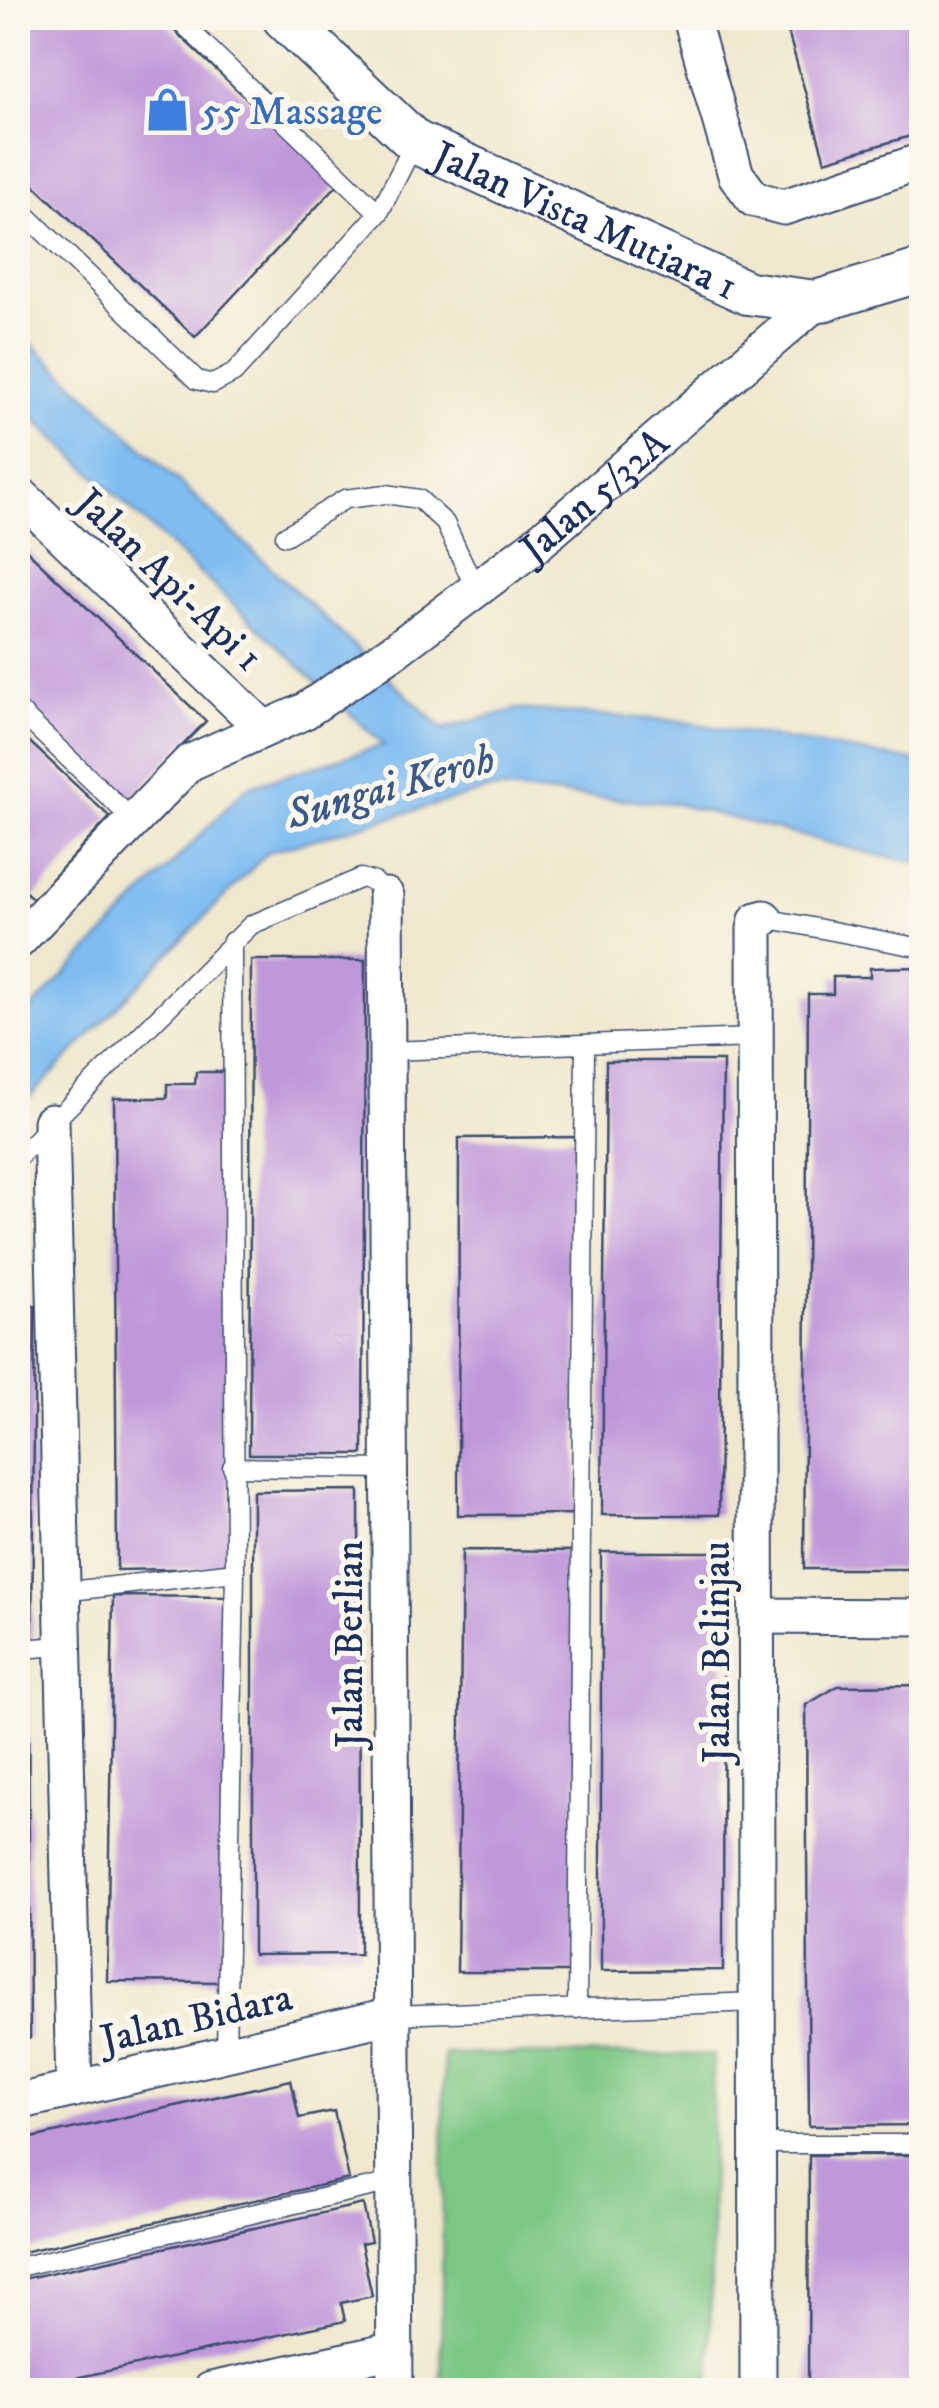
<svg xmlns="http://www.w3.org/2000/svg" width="939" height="2408" font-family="'IM FELL DW Pica',serif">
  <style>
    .green { fill: #7dc785; stroke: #4c7b72; stroke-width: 2.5 }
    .water { fill: #7ebcf1; stroke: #4c76a8; stroke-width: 2.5 }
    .building { fill: #bf98da }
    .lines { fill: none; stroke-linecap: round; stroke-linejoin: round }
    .service-casing { stroke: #3b4b6f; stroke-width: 21 }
    .minor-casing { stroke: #3b4b6f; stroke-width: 39 }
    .tertiary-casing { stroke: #3b4b6f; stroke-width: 46 }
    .service { stroke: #fff; stroke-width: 18 }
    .minor { stroke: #fff; stroke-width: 35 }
    .tertiary { stroke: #fff; stroke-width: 42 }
    .labels { text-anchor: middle; stroke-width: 10; stroke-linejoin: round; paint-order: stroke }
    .shop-label { font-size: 40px; fill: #366cbe; stroke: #fbf7ec; text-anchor: start }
    .street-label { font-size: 40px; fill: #1b2f5e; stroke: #fbf7ec }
    .water-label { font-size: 42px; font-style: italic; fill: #39598a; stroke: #fbf7ec }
  </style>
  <rect width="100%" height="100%" fill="#fbf7ec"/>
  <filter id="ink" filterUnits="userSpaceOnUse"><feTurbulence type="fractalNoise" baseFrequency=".01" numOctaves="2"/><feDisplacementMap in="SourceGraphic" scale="20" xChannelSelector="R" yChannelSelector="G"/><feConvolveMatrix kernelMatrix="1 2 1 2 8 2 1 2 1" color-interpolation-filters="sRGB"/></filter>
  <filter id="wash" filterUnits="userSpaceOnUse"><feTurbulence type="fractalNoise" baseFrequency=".0048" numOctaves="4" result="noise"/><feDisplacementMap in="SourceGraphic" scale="40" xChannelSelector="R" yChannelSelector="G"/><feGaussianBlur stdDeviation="2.25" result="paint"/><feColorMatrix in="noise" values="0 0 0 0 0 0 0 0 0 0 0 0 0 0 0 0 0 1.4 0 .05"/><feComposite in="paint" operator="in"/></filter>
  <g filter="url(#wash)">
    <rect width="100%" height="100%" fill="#f0e8ce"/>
    <!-- green -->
    <path class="green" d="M444,2054L713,2055L710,2390H441Z"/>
    <!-- water -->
    <path class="water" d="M18,331L443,729L518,709L679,721L921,762V863L877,855L672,803L491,789L268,852L18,1109V1023L247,787L384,745L18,404Z"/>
    <g id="blocks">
      <!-- building -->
      <path class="building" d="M18,18H161L338,184L195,337L18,170Z
        M784,18H921V133L825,161Z
        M18,542L206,721L127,803L18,699Z
        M18,731L110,817L33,899L18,885Z
        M251,960H365L363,1454H249Z
        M921,967L920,1569H804L808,994H833V977H870V968Z
        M606,1061H723L719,1515H602Z
        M196,1072H228L231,1568L117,1570L114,1098H167V1084H195Z
        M577,1137V1514L458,1515L459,1138Z
        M18,1306H35L32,1644H18Z
        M359,1490L360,1954L253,1955V1491Z
        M462,1550L580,1551L575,1972H457Z
        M601,1552H724L723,1970L601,1971Z
        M113,1596L231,1597L225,1982L107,1981Z
        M28,1677L30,2038H18V1678Z
        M921,1685V2125L809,2126L806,1705L838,1686Z
        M291,2080L299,2118L334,2111L349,2179L18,2253V2141Z
        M809,2155H921V2390H808Z
        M363,2204L371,2242L361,2244L372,2296L341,2303L345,2321L18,2390V2280Z"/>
    </g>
  </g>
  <g filter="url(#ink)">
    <use href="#blocks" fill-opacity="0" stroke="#3b4b6f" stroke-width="2.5"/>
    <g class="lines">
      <defs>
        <path id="service" d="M177,18L379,213
          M18,207L197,380L213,384L234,373L379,213L415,142
          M285,536L345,499L386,494L419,499L445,523L476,590
          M18,710L134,821
          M764,918L922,948
          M387,1051L755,1038
          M18,1157L251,925L361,878L375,882L386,896
          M232,1467L389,1469
          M62,1592L235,1572
          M18,1649L64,1646
          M577,2009L585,1044
          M393,2015L759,2002
          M226,2054L235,1572L232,941
          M758,2144H922
          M18,2267L392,2182"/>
        <g id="minor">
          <path d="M691,18L736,175L754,199L784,207L922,161"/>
          <path d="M18,493L263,728"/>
          <path d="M386,896L395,2390"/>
          <path id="s1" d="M18,941L189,763L305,711L398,648L533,547L816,302"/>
          <path d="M51,1122L74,2089"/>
          <path d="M757,1616L922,1617"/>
          <path d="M18,2102L393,2015"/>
          <path d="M211,2390L395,2350"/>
          <path d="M758,2390L755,929L757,920L764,918"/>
        </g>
        <g id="tertiary">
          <path id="s2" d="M284,18L415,142L748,293L816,302L922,270"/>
        </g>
      </defs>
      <!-- service casing -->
      <use href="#service" class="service-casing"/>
      <!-- minor casing -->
      <use href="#minor" class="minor-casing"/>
      <!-- tertiary casing -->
      <use href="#tertiary" class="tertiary-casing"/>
      <!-- service -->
      <use href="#service" class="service"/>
      <!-- minor -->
      <use href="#minor" class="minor"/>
      <!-- tertiary -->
      <use href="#tertiary" class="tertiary"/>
    </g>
  </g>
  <!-- icons -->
  <defs>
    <symbol id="shop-bare" viewBox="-9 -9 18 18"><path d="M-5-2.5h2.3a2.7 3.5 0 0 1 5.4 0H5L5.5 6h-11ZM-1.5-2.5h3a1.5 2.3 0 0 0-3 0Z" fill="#3f7fe0" stroke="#fbf7ec" stroke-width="2.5" paint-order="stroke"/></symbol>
  </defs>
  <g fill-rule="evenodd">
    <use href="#shop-bare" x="136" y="78" width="63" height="63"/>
  </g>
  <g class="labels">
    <!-- shop labels -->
    <g class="shop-label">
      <text x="201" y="124">55 Massage</text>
    </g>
    <!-- street labels -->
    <g class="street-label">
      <text dy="14" stroke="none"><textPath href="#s2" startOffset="368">Jalan Vista Mutiara 1</textPath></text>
      <text dy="14" stroke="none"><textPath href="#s1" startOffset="735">Jalan 5/32A</textPath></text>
      <text transform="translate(170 579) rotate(44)" y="14">Jalan Api-Api 1</text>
      <text transform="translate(348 1644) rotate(-90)" y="14">Jalan Berlian</text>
      <text transform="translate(715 1652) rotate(-90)" y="14">Jalan Belinjau</text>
      <text transform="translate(196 2017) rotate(-13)" y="14">Jalan Bidara</text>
    </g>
    <!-- water labels -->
    <g class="water-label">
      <text transform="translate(390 785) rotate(-16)" y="15">Sungai Keroh</text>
    </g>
  </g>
  <!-- margin -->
  <rect width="939" height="2408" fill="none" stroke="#fbf7ec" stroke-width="60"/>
</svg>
